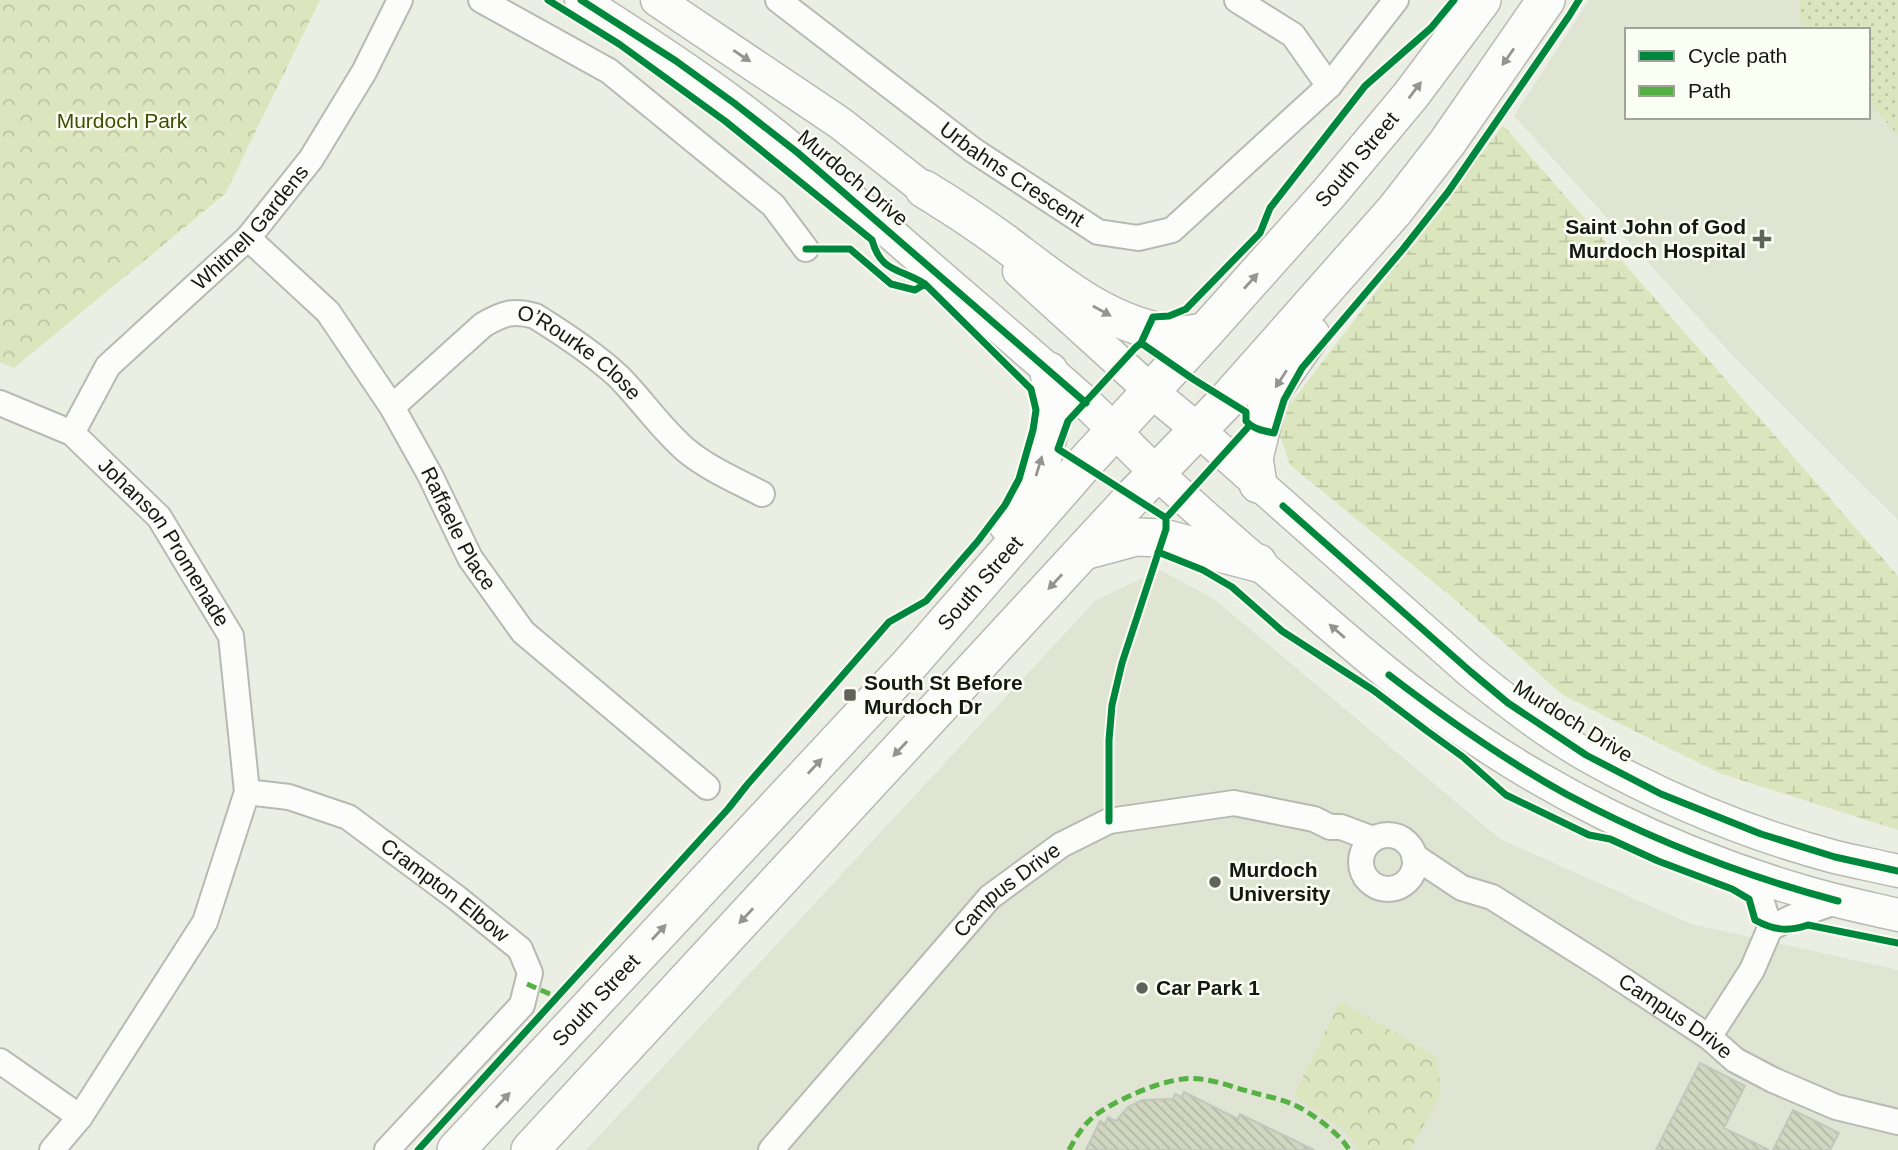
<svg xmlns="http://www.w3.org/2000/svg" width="1898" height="1150" font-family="Arial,sans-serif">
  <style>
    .built { fill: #e0e4d2; fill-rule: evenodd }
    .grass { fill: url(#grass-dots) }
    .wetland { fill: url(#wetland-marsh) }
    .park { fill: url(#park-crowns) }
    .building { fill: url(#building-back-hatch); stroke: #c4c7be; stroke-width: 2 }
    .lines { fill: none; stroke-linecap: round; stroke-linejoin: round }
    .minor-casing { stroke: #b8bab2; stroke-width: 28 }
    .major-casing { stroke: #b8bab2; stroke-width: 35 }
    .highway-casing { stroke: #b8bab2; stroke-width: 40 }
    .minor { stroke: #fcfcfb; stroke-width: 24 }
    .major { stroke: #fcfcfb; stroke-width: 32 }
    .highway { stroke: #fcfcfb; stroke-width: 37 }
    .quiet { stroke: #55b144; stroke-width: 5; stroke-dasharray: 10 5; stroke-linecap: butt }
    .cycleway-casing { stroke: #fbfff3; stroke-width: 11 }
    .cycleway { stroke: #00873e; stroke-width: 7 }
    .oneway { fill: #949592 }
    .poi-dot { fill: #61635a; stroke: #fbfff3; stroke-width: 2.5 }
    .labels { text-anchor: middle; stroke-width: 5; stroke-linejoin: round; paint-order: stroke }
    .park-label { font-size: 21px; fill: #3f4c02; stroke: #fbfff3 }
    .street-label { font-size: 21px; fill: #161811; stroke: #fbfff3 }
    .poi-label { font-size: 21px; font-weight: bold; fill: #161811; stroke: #fbfff3; text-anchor: start }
  </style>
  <defs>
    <pattern id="grass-dots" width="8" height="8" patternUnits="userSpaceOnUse" patternTransform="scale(1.75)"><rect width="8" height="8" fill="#dce6be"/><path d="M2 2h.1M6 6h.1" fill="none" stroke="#bcc5a2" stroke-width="1.8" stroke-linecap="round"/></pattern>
    <pattern id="wetland-marsh" width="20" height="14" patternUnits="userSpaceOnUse" patternTransform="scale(1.75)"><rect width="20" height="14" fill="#dce6be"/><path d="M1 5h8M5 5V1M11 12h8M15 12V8" fill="none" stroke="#bcc5a2"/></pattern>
    <pattern id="park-crowns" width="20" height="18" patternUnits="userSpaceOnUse" patternTransform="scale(1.75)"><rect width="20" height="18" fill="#dce6be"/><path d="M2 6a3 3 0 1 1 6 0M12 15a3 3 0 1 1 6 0" fill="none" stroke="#bcc5a2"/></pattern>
    <pattern id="building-back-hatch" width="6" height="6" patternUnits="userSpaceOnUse" patternTransform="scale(1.75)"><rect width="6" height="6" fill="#d0d6bf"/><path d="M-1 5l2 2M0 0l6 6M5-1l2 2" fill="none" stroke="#b2b7a3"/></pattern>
  </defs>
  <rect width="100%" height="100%" fill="#ebeee3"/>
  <!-- built -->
  <path class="built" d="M1589,0H1898V520L1737,360L1514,116ZM1627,30H1868V117H1627Z
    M1160,570L1214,599L1500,839L1691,924L1898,970V1150H586L1096,600Z"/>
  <!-- grass -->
  <path class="grass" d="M1800,0H1898V135L1868,101V30H1808L1800,18Z"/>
  <!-- wetland -->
  <path class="wetland" d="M1503,125L1898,576V830L1719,773L1563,695L1453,598L1290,465L1280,436L1288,407Z"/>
  <!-- park -->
  <path class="park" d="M0,0H320L225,194L14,368L0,362Z
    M1340,1001L1437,1057L1441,1094L1410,1150H1360L1344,1130L1294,1095Z"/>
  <!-- building -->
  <path class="building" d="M1700,1063L1745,1086L1724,1128L1769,1150H1656Z
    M1184,1092L1238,1119L1240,1114L1314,1150H1086L1100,1121L1105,1124L1108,1117L1116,1121L1128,1107L1142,1100L1173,1099L1175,1094L1182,1097Z
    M1793,1110L1839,1133L1830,1150H1773Z"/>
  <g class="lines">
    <defs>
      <g id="minor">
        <path d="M481,0L609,71L773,205L806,249"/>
        <path id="s1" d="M778,0L973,150L1098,232L1138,238L1172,230L1329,86L1396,0"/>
        <path d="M1237,0L1293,35L1329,86"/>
        <path id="s2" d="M248,238L328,312L392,407L430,475L470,558L523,632L707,787"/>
        <path id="s3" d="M0,403L72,433L159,517L231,636L247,792L205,922L80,1117L52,1150"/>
        <path id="s4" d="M392,407L483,325C503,313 513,310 535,316C564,334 593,353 618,376C642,400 661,429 687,451C709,469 737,481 762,494"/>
        <path id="s5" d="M72,433L108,366L248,238L311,159L364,72L400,0"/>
        <path id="s6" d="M247,792L289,797L348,817L457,898L520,949L530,973L522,1005L387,1150"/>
        <circle cx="1388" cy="862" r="27"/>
        <path id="s7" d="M1414,856L1462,888L1492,897L1603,967L1709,1037L1735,1060L1773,1080L1836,1107L1898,1122"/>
        <path d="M1770,928L1793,917L1838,901"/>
        <path d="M1709,1037L1752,970L1770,928L1760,896L1738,871"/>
        <path d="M0,1061L80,1117"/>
        <path id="s8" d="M771,1150L990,897L1061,845L1109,821L1234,803L1314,819L1330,827H1341L1373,839"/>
      </g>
      <path id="major" d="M581,0C633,34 686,67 736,105C799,152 858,205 918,257C973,305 1029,352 1084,401C1110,425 1133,451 1159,475C1203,516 1249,555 1294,594C1341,635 1388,676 1439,713C1545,791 1668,851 1795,889C1829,900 1864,907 1898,915
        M657,0L840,123L943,204
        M1019,271L1151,391L1198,430L1471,672C1508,702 1546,732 1588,756C1665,799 1749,834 1835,857C1856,862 1877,866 1898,871"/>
      <g id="highway">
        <path d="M924,189C952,206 979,224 1005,243C1058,283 1110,328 1179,335C1187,335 1197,333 1205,332"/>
        <path d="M1258,484L1254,458L1268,401L1276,385L1311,335"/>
        <path d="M1008,525C1033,496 1049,448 1052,409C1054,397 1050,383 1049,371"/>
        <path d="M1084,551L1136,537L1163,538L1258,563"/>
        <path id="s9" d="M456,1150L909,665L1083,465L1205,332L1330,192L1411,95L1482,0"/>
        <path d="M530,1150L1133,497L1227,400L1395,210L1447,143L1546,0"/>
      </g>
    </defs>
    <!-- minor casing -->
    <use href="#minor" class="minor-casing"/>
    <!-- major casing -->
    <use href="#major" class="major-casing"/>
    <!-- highway casing -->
    <use href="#highway" class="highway-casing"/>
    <!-- minor -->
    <use href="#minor" class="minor"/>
    <!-- major -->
    <use href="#major" class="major"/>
    <!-- highway -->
    <use href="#highway" class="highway"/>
    <!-- quiet -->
    <path class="quiet" d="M527,984L557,997
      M1069,1150C1075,1139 1081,1128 1091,1119C1110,1102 1157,1082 1183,1079C1205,1076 1229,1086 1251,1092C1264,1096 1279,1098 1292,1104C1308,1110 1342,1135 1349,1150"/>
    <defs>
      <path id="cycleway" d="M548,0L619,44L725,121L872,240C881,273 900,268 925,284
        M581,0L676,61L734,103L798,153L1086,403
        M1454,0L1431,28L1365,86L1270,208L1260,233L1186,309L1169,316L1153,317L1141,343L1193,379L1246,412V421C1253,429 1264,431 1274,433L1284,400L1302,368L1403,249L1448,192L1569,16L1579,0
        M1141,343L1135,348L1068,421L1058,449L1166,518
        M1283,506L1471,672L1508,703L1586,755L1661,794L1761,834L1835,857L1898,871
        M1158,552L1203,570L1232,587L1282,631L1373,690L1427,731L1463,757L1506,795L1589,835L1610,839L1658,861L1732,889L1749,899L1755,920C1773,930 1788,932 1808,925L1898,943
        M1389,675C1445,718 1503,759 1566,794C1652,840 1744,876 1838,901
        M1109,821V740L1112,705L1122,663L1166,529V518L1250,425
        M418,1150L728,809L747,785L889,622L926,601L978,541L1005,505L1019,479L1033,430L1036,410L1031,389L925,284L915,290L891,284L850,249H806"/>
    </defs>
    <!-- cycleway casing -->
    <use href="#cycleway" class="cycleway-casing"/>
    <!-- cycleway -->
    <use href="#cycleway" class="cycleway"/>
  </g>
  <!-- one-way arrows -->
  <defs><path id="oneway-solid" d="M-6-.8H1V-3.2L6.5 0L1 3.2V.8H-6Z" transform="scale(1.75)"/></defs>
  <g class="oneway">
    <use href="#oneway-solid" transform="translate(742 56) rotate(34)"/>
    <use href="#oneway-solid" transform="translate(1508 57) rotate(125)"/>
    <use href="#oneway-solid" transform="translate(1415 90) rotate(-53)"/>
    <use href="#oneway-solid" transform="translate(1251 281) rotate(-48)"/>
    <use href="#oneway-solid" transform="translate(1102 311) rotate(29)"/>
    <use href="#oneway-solid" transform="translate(1281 379) rotate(123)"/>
    <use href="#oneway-solid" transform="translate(1039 466) rotate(-73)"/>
    <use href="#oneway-solid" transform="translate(1055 582) rotate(133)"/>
    <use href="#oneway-solid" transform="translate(1337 631) rotate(-139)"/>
    <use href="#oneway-solid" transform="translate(900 749) rotate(133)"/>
    <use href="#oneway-solid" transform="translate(815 766) rotate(-47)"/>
    <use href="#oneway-solid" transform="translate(746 916) rotate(133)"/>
    <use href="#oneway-solid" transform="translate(659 932) rotate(-47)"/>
    <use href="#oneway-solid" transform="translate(503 1100) rotate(-47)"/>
  </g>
  <!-- markers -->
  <g class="poi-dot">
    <path d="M1758.5 228.5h7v7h7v7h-7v7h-7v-7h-7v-7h7z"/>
    <rect x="843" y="688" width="14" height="14" rx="3.5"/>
    <circle cx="1215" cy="882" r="7"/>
    <circle cx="1142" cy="988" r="7"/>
  </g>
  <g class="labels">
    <!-- park labels -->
    <g class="park-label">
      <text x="122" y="128">Murdoch Park</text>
    </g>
    <!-- street labels -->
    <g class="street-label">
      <text dy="7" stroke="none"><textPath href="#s9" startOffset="1339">South Street</textPath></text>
      <text dy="7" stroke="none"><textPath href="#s1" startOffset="292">Urbahns Crescent</textPath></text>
      <text transform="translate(853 178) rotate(40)" y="7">Murdoch Drive</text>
      <text dy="7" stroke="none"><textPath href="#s5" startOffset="275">Whitnell Gardens</textPath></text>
      <text dy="7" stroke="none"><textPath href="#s4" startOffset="234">O’Rourke Close</textPath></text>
      <text dy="7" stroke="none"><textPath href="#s2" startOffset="362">Raffaele Place</textPath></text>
      <text dy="7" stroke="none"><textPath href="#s3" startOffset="222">Johanson Promenade</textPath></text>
      <text dy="7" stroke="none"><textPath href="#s9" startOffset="772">South Street</textPath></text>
      <text transform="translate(1573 721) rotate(32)" y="7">Murdoch Drive</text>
      <text dy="7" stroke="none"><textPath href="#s6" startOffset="226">Crampton Elbow</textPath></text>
      <text dy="7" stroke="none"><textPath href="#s8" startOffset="352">Campus Drive</textPath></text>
      <text dy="7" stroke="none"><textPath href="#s9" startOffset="205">South Street</textPath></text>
      <text dy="7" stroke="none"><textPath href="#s7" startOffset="308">Campus Drive</textPath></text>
    </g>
    <!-- poi labels -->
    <g class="poi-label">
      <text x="1746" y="234" text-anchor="end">Saint John of God<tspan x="1746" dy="24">Murdoch Hospital</tspan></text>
      <text x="864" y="690">South St Before<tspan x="864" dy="24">Murdoch Dr</tspan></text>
      <text x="1229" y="877">Murdoch<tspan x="1229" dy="24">University</tspan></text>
      <text x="1156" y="995">Car Park 1</text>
    </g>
  </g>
  <!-- legend -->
  <rect x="1625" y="28" width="245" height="91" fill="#fbfff3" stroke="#9fa399" stroke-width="2"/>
  <rect x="1639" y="51" width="35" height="10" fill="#00873e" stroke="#9fa399" stroke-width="2"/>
  <text x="1688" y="63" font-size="21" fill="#161811">Cycle path</text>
  <rect x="1639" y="86" width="35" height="10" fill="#55b144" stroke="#9fa399" stroke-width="2"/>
  <text x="1688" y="98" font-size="21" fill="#161811">Path</text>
</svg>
